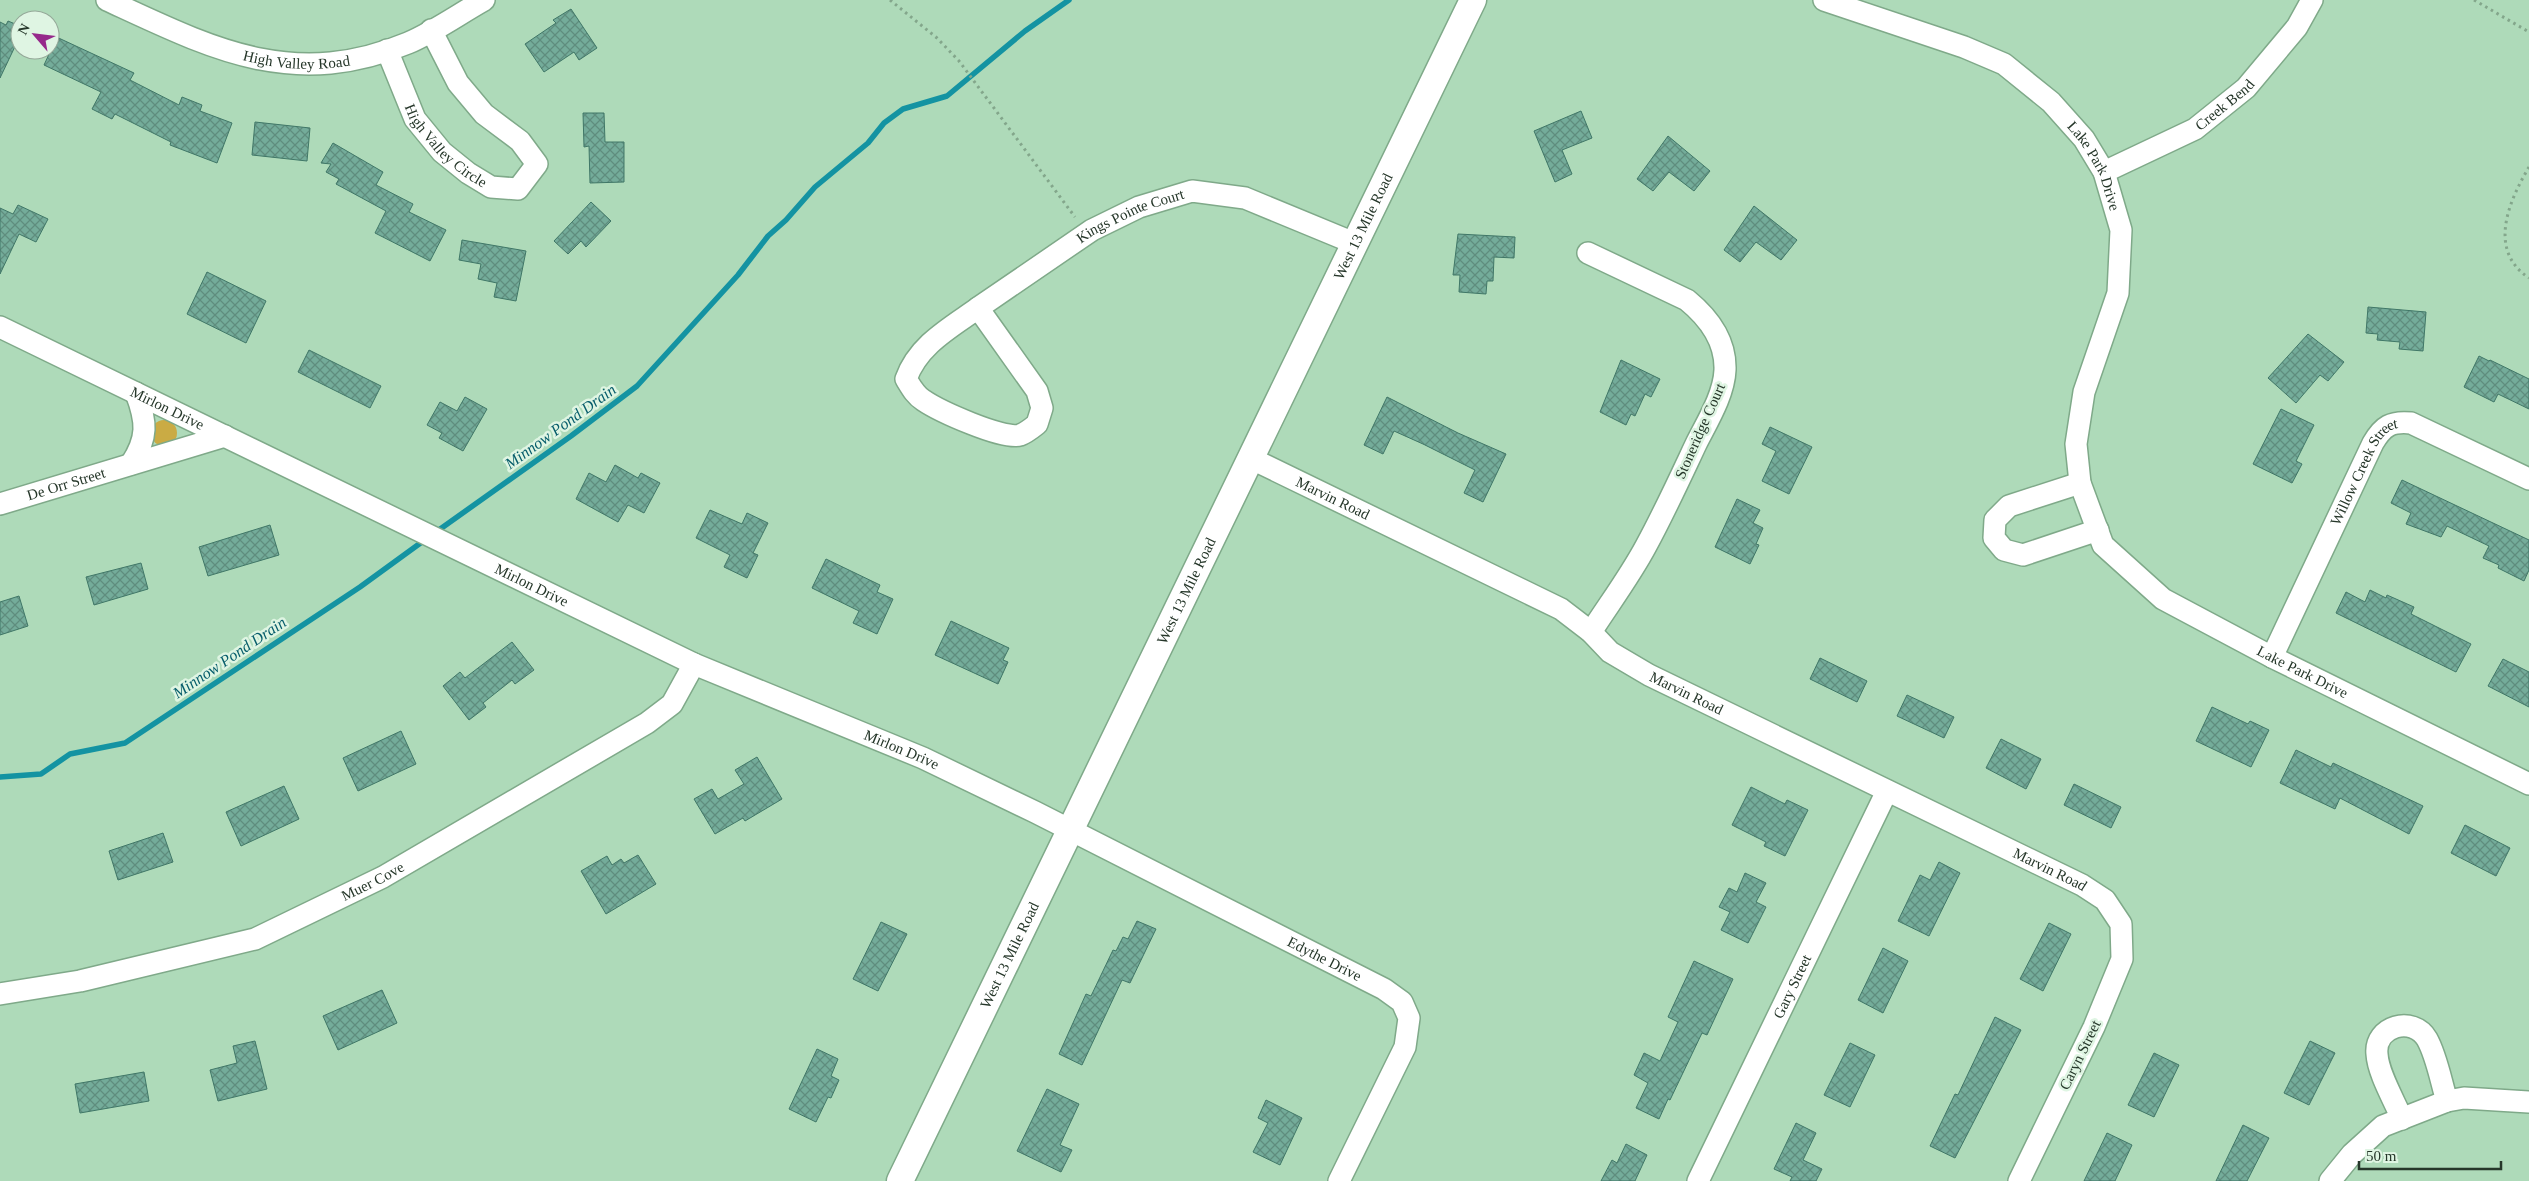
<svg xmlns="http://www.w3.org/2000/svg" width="2529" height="1181" font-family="'Times New Roman',serif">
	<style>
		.grass { fill: #caab44 }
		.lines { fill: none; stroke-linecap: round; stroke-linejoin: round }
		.stream { stroke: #1493a2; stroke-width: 5.5 }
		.building { fill: url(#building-cross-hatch); stroke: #407767 }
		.minor-casing { stroke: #7fa989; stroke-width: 24 }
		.tertiary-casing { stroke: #7fa989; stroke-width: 29 }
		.path { stroke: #83a68b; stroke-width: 3; stroke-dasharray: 2.5 4; stroke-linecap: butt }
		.minor { stroke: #fff; stroke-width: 21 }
		.tertiary { stroke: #fff; stroke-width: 26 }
		.labels { text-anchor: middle; stroke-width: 5; stroke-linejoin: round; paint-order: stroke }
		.street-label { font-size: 15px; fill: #26372a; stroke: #dff5e3 }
		.water-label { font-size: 16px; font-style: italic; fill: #075d6b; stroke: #dff5e3 }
	</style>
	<defs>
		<pattern id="building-cross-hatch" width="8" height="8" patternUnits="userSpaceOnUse" patternTransform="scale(1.25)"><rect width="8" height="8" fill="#74ac9a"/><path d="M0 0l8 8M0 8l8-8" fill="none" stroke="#5f8d7e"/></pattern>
	</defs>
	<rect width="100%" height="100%" fill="#aedab9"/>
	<circle class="grass" cx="164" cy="433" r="13"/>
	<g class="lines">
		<g class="stream">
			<path d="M436,532L571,436L637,386L738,275L768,236L786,220L815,187L868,143L884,123L903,109L947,96L1025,31L1069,0"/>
			<path d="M0,777L41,774L70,754L125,743L360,587L426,539"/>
		</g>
	</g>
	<g class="building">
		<path d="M571,9L597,48L579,60L574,52L544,72L525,44L556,23L553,20Z"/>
		<path d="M8,21L20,26V36L0,78V22L6,25Z"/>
		<path d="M50,34L134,73L130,80L179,105L182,97L202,105L200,111L232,123L217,163L170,145L171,142L115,114L112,119L92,109L101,92L44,65L50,52Z"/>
		<path d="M1581,111L1592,138L1562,150L1572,174L1555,182L1534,131Z"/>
		<path d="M583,113H604L605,142H624V182L590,183L589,146L584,147Z"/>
		<path d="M255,122L310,128L307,161L252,155Z"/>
		<path d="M1668,136L1710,171L1694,191L1669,172L1653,191L1637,179Z"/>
		<path d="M333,143L383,172L376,185L413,204L409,212L446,230L430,261L375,233L386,211L336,184L339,179L326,172L331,164L321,163Z"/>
		<path d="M591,202L611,221L586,247L581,241L568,254L554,241Z"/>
		<path d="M18,205L48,219L36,242L19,234L0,274V208L13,214Z"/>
		<path d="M1754,206L1797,240L1781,260L1756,242L1740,262L1724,250Z"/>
		<path d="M1458,234L1515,237L1514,258L1494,257L1493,281H1487L1486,294L1459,292L1460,275H1453Z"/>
		<path d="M462,240L526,251L516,301L494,297L497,283L478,279L481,264L459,260Z"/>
		<path d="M207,272L266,301L246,343L187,314Z"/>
		<path d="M2368,307L2426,312L2423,351L2399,349L2400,342L2377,340L2378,334L2366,333Z"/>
		<path d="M2308,334L2344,362L2328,381L2320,375L2296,403L2268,378Z"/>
		<path d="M309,350L381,386L370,408L298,372Z"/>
		<path d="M2479,356L2489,361L2490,360L2529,379V409L2498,394L2494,402L2464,387Z"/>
		<path d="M1621,360L1660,379L1651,397L1645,394L1635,416L1631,414L1626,425L1600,412Z"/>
		<path d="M465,397L487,409L463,451L439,438L442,433L427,425L440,402L457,411Z"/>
		<path d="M1387,397L1458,433L1506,454L1483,502L1464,493L1475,470L1423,444L1394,431L1383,454L1364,445Z"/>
		<path d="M2281,409L2314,425L2296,461L2302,464L2292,483L2253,464Z"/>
		<path d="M1770,427L1812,447L1789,494L1762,481L1776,451L1762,444Z"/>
		<path d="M615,465L638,478L641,473L660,483L644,513L628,505L618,522L576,499L589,473L606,482Z"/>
		<path d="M2402,480L2529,540V570L2524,581L2498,568L2499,565L2483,558L2489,546L2447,526L2441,537L2406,524L2411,513L2391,503Z"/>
		<path d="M1737,499L1760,510L1753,523L1763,528L1756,544L1759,545L1750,564L1715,547Z"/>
		<path d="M710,510L742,524L747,513L768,523L753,553L758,555L747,578L724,567L730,555L696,538Z"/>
		<path d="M270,525L279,555L208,576L199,547Z"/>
		<path d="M826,559L880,585L877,592L893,599L877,634L853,623L859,611L812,588Z"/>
		<path d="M141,563L148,589L94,605L86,577Z"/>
		<path d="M2370,590L2386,598L2387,595L2414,607L2411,614L2471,644L2456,672L2336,613L2346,592L2365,602Z"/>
		<path d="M19,596L28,626L0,635V602Z"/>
		<path d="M951,621L1009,648L1003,660L1008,662L998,684L935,655Z"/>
		<path d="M512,642L534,670L515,684L512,680L483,703L486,707L469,720L443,686L460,672L465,678Z"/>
		<path d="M1820,658L1867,681L1857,702L1810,679Z"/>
		<path d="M2503,659L2529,672V707L2488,686Z"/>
		<path d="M1907,695L1954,717L1944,738L1897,716Z"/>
		<path d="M2212,707L2248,724L2250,721L2269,730L2251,767L2196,741Z"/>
		<path d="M401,731L416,764L358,791L343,758Z"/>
		<path d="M2001,739L2041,759L2026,789L1986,768Z"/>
		<path d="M2296,750L2331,767L2333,763L2423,806L2409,834L2340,798L2335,809L2280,783Z"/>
		<path d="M757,757L782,799L745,821L743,818L715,834L694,799L712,789L718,799L744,784L735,770Z"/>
		<path d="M2074,784L2121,807L2111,828L2064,805Z"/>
		<path d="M284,786L299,819L241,846L226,812Z"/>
		<path d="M1751,787L1785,804L1787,800L1808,810L1785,856L1764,846L1766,842L1732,825Z"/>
		<path d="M2465,825L2510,848L2496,876L2451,853Z"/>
		<path d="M163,833L173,862L118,880L109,851Z"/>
		<path d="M638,855L656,884L606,914L581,871L607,856L612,865L621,859L624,863Z"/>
		<path d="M1939,862L1960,873L1929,936L1898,921L1920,875L1930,880Z"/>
		<path d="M1745,873L1766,883L1756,902L1766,907L1748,943L1721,930L1730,912L1719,907L1729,888L1737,892Z"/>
		<path d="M1137,921L1156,929L1130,983L1122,980L1082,1065L1059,1054L1086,994L1091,996L1113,950L1116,951L1123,937L1128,939Z"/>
		<path d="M881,922L907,934L878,991L853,979Z"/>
		<path d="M2049,923L2071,934L2043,991L2020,979Z"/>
		<path d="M1883,948L1908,961L1883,1013L1858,1000Z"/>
		<path d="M1694,961L1733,979L1707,1035L1702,1033L1670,1100L1668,1099L1659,1119L1636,1108L1648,1083L1634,1075L1644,1053L1660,1061L1678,1022L1668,1017Z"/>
		<path d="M382,990L397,1023L338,1050L323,1016Z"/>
		<path d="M1995,1017L2021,1030L1955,1158L1930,1146L1955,1094L1958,1095Z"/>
		<path d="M255,1041L267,1089L218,1101L210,1070L237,1063L233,1046Z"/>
		<path d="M2310,1041L2335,1053L2309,1105L2284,1093Z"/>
		<path d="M1850,1043L1875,1055L1850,1107L1824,1095Z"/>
		<path d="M817,1049L838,1059L831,1076L839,1080L831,1098L828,1097L816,1122L789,1109Z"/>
		<path d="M2154,1053L2179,1065L2154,1117L2128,1105Z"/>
		<path d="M144,1072L149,1101L80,1113L75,1084Z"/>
		<path d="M1047,1089L1079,1104L1060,1145L1072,1150L1061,1172L1017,1151Z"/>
		<path d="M1266,1100L1302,1118L1280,1165L1253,1152L1268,1123L1258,1118Z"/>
		<path d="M1796,1123L1816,1133L1803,1160L1822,1169L1816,1181H1790L1792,1177L1774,1169Z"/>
		<path d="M2243,1125L2269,1138L2247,1181H2216Z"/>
		<path d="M2107,1133L2132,1145L2115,1181H2084Z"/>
		<path d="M1626,1144L1647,1155L1635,1181H1601L1612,1160L1617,1163Z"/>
	</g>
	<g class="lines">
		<defs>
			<g id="minor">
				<path id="s1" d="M107,0C211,48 292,91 408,43C434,32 459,14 484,0"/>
				<path id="s2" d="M1824,0L1964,47L2004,64L2051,102L2084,139L2104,172L2121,230L2118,293L2084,392L2076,444L2080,483L2103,545L2163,599L2272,657L2529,784"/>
				<path id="s3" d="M387,50L415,119L442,152L468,173L491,187L518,189L537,164L520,141L484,114L458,83L431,30"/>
				<path id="s4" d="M2104,172L2195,129L2246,88L2297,27L2312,0"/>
				<path d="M1588,253L1687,300C1709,318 1726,341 1725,370C1724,395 1707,422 1696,444C1680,478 1664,513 1646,546C1630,576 1609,604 1591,632"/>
				<path id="s5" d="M978,308L1092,230L1139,207L1192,191L1245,198L1354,243"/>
				<path d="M978,308L1037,391L1042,408L1037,424C1032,428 1026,433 1020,435C1003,440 939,411 923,400C915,395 911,387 906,379C918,345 950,328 978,308Z"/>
				<path id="s6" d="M0,327L694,664L923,758L1035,812L1384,989L1402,1002L1409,1018L1405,1047L1339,1181"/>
				<path id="s7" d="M1250,458L1561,609L1591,632L1610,652L1649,675L2082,885L2105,900L2121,924L2122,959L2094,1027L2019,1181"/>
				<path d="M131,464C148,438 147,422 136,393"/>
				<path d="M2080,483L2009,506L1995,520L1994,538L2004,550L2023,555L2098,530"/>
				<path id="s8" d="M0,504L225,436"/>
				<path id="s9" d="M2272,657L2373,443C2383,426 2391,421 2411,423L2529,479"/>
				<path id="s10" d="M0,994L80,981L255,939L383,877L647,723L672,704L694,664"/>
				<path d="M2402,1119C2394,1100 2378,1073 2377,1054C2374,1026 2413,1015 2427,1039C2437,1057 2441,1082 2447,1101"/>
				<path id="s11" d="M1698,1181L1887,791"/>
				<path d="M2330,1181L2352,1154L2383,1126L2447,1101L2464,1098L2529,1102"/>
			</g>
			<g id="tertiary">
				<path id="s12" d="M900,1181L1473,0"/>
			</g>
		</defs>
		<use href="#minor" class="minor-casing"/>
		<use href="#tertiary" class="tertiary-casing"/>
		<g class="path">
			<path d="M890,0L937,38L959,61L1075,217"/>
			<path d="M2474,0L2529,32"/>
			<path d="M2529,167C2509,201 2487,250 2529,278"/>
		</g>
		<use href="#minor" class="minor"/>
		<use href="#tertiary" class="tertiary"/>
	</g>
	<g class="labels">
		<g class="street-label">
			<text dy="5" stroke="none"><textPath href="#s1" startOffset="201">High Valley Road</textPath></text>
			<text dy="5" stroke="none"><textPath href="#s4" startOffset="139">Creek Bend</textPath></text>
			<text dy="5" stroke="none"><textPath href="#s3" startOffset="115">High Valley Circle</textPath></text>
			<text dy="5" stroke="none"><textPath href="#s2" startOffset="330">Lake Park Drive</textPath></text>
			<text dy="5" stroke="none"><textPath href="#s5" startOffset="179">Kings Pointe Court</textPath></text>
			<text dy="5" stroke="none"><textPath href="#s12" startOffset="1061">West 13 Mile Road</textPath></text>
			<text dy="5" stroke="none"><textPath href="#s6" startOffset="186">Mirlon Drive</textPath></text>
			<text transform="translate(1700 431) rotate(-66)" y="5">Stoneridge Court</text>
			<text dy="5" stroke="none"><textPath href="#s9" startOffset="208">Willow Creek Street</textPath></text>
			<text dy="5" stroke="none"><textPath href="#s8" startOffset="69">De Orr Street</textPath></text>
			<text dy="5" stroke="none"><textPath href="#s7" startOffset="92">Marvin Road</textPath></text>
			<text dy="5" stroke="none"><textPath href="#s6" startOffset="591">Mirlon Drive</textPath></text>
			<text dy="5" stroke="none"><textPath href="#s12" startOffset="656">West 13 Mile Road</textPath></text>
			<text dy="5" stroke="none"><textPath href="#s2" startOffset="964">Lake Park Drive</textPath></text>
			<text dy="5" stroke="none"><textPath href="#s7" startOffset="498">Marvin Road</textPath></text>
			<text dy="5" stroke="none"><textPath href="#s6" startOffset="996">Mirlon Drive</textPath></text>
			<text dy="5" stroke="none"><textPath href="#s7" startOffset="902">Marvin Road</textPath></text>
			<text dy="5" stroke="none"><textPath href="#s10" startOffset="392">Muer Cove</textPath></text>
			<text dy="5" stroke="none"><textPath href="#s12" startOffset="251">West 13 Mile Road</textPath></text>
			<text dy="5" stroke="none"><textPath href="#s6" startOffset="1468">Edythe Drive</textPath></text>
			<text dy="5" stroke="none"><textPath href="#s11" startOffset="216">Gary Street</textPath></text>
			<text transform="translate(2080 1055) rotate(-64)" y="5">Caryn Street</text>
		</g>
		<g class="water-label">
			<text transform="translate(560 426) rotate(-36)" y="6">Minnow Pond Drain</text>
			<text transform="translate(229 657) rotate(-34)" y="6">Minnow Pond Drain</text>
		</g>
	</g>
	<g transform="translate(35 35) rotate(298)"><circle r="24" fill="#dff5e3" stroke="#95a999"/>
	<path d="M0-4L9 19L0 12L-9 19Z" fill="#96298b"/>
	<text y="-8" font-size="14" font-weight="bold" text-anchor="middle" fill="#26372a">N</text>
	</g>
	<path d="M2359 1161v8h142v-8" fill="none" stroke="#26372a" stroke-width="2.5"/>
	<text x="2366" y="1161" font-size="15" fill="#26372a" stroke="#dff5e3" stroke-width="4" paint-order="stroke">50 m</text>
</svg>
